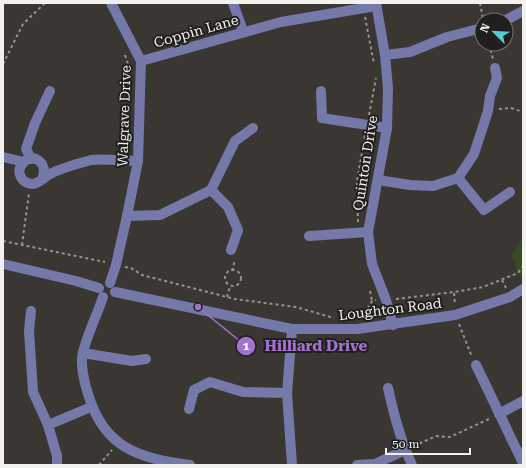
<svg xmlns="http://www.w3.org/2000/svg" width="526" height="468" font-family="'Roboto Serif',serif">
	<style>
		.green { fill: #364d21 }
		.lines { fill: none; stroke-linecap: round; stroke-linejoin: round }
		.path { stroke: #95938f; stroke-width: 2; stroke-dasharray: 3 3; stroke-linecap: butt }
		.minor { stroke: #7579a9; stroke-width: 10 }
		.labels { text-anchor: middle; stroke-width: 4; stroke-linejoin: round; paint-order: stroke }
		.street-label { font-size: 14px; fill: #f2f1ee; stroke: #201f1d }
		.leader { fill: none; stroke: #a571cf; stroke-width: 1.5 }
		.callout-dot { fill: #a571cf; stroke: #201f1d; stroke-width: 1.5 }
		.mark-label { font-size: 12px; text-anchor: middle; font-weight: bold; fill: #fff }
		.callout-label { font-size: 15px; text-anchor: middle; font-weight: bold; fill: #a571cf; stroke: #201f1d; stroke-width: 4; stroke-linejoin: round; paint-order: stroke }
	</style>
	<rect width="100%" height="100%" fill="#3a3733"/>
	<path class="green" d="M523,238V281L518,273L512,254Z"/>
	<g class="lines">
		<g class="path">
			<path d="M480,3L483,19"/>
			<path d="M365,17L374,64"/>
			<path d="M489,44L493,59"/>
			<path d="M125,55L129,67"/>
			<path d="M3,64L23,24L45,3"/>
			<path d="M499,109L511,108L523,112"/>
			<path d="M369,115L376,78"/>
			<path d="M358,222L357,181L365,135"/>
			<path d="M3,241L105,262"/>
			<path d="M22,245L29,193"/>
			<path d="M125,267L131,268L142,275L235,299L296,307L334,318"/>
			<circle cx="233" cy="278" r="8"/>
			<path d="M232,271L235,260"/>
			<path d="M502,280L506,288"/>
			<path d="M370,291L372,301"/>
			<path d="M454,293L455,304"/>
			<path d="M227,297L230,286"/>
			<path d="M396,299L454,292L483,287L518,273L523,266"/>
			<path d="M346,318C360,314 365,315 372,301L376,300"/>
			<path d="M459,324L472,357"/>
			<path d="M414,446L436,436L450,437L491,418"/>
			<path d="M99,465L112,450"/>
		</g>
		<g class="minor">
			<path d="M233,3L243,31"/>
			<path d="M376,3L385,55L388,88L387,128L368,232L372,264L386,300L393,325"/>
			<path d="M506,20L523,11"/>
			<path d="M385,55L410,52L447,37L482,28"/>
			<path d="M141,61L281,22L376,6"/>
			<path d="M321,91L322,118L387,128"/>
			<path d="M3,157L24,162"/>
			<path d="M31,159L26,149L35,123L50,91"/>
			<path d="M458,178L484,210L510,192"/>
			<path d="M42,179C50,164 32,150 22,164C16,172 21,183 32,184C39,184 44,177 50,174C61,168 80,163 91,160C103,158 125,161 138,161"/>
			<path d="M378,180L410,185L433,186L458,178L474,154L488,111L490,96L497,78L495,68"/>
			<path d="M211,190L228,207L238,230L231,250"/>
			<path d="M127,216L160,215L211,190L235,141L253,128"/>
			<path d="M309,236L368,232"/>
			<path d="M3,264L76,281L99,288"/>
			<path d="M110,283L116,265L127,216L138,161L141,61L111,3"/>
			<path d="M115,292L292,329H357L455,315L510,297L523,289"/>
			<path d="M103,297C97,315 88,333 83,352C80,363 84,382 88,394C104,448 138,458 190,465"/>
			<path d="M31,311L29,331L33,392L48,425L57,456V465"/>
			<path d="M83,353L132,361L146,359"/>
			<path d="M476,365L523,463"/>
			<path d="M388,388C394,416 400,439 412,465"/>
			<path d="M189,409L194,390L210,382L243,392L287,393"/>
			<path d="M499,414L523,401"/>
			<path d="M48,425L91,407"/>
			<path d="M292,465L287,393L292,329"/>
			<path d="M357,465L375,464L405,450"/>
		</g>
	</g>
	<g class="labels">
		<g class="street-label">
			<text transform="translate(196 31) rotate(-16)" y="5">Coppin Lane</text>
			<text transform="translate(124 116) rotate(-88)" y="5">Walgrave Drive</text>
			<text transform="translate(365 163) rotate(-81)" y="5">Quinton Drive</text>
			<text transform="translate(390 309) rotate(-7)" y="5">Loughton Road</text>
		</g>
	</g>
	<path class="leader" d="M198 307L246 346"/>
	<g class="callout-dot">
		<circle cx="198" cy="307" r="4"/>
		<circle cx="246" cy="346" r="10"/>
	</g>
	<g class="mark-label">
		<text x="246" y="350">1</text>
	</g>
	<g class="callout-label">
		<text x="316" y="351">Hilliard Drive</text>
	</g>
	<rect width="526" height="468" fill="none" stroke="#f2f1ee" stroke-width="8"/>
	<g transform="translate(494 32) rotate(294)"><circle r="19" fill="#201f1d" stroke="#747371"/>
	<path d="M0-3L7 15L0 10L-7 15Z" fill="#52ccd5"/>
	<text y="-6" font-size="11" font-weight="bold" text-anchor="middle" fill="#f2f1ee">N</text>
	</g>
	<path d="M386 448v6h84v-6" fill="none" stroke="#f2f1ee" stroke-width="2"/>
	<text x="392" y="448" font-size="12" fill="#f2f1ee" stroke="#201f1d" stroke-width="3" paint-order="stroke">50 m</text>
</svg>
